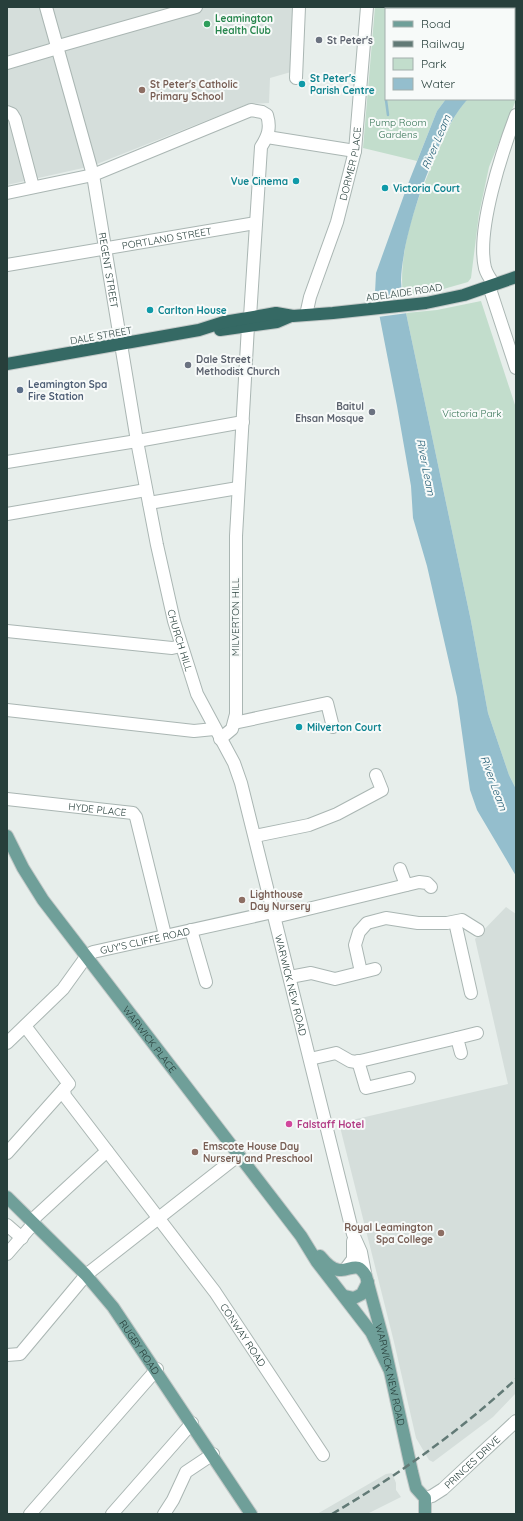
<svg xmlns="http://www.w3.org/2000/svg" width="523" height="1521" font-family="Quicksand,sans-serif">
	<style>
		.built { fill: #d5dedb }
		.green { fill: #c2ddcc }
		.water { fill: #94becd }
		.pier { fill: #e7eeeb }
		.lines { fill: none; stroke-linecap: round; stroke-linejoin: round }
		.stream { stroke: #94becd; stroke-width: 2.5 }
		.minor-casing { stroke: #aab6b3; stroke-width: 14 }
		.major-casing { stroke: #c3c9c8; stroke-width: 14 }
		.highway-casing { stroke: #c3c9c8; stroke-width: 14 }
		.minor { stroke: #fff; stroke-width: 12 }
		.major { stroke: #6f9f99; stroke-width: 12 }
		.highway { stroke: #356964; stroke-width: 12 }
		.rail { stroke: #627a76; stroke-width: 2.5; stroke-dasharray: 8 4; stroke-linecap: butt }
		.leisure-dot { fill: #2e9e5b; stroke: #f7faf9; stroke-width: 1.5 }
		.worship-dot { fill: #6b7280; stroke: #f7faf9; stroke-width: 1.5 }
		.culture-dot { fill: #0f9aa8; stroke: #f7faf9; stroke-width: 1.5 }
		.education-dot { fill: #8d6e63; stroke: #f7faf9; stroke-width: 1.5 }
		.service-dot { fill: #5c6f8a; stroke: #f7faf9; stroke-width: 1.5 }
		.hotel-dot { fill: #d1479c; stroke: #f7faf9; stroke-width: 1.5 }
		.labels { text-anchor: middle; stroke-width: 4; stroke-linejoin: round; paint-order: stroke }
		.leisure-label { font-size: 10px; font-weight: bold; fill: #27864d; stroke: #f7faf9; text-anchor: start }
		.worship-label { font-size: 10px; font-weight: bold; fill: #5b616d; stroke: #f7faf9; text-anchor: start }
		.culture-label { font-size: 10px; font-weight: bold; fill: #0d838f; stroke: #f7faf9; text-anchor: start }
		.education-label { font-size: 10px; font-weight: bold; fill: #785e54; stroke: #f7faf9; text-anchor: start }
		.park-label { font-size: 10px; fill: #347254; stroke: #f7faf9 }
		.street-label { font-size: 10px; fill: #273f3b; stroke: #f7faf9 }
		.service-label { font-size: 10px; font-weight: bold; fill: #4e5e75; stroke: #f7faf9; text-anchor: start }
		.hotel-label { font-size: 10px; font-weight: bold; fill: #b23c85; stroke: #f7faf9; text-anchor: start }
		.water-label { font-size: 11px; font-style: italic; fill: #255f76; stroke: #f7faf9 }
	</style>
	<rect width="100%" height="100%" fill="#e7eeeb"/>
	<g class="built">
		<path d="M7,7H295L291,72L270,78L269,103L248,104L92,166L7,185Z"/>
		<path d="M506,907L516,914V1393L493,1417L433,1462L429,1460L416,1438L394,1342L339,1123L508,1084L475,939Z"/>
		<path d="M392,1473L396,1483V1490L401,1497L367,1514H317L386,1474Z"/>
	</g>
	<g class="green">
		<path d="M375,7H509L508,9H386V99H446L437,111L417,161L363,148Z"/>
		<path d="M516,34V100L489,167L479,214L471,278L468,282L433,292L403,297C397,244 421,188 443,141C450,125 456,111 468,99H514V37Z"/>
		<path d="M481,301L516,408V789L509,775L488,713L471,621L406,313L437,310Z"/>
	</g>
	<path class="water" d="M446,99H468C437,131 402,235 401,280C401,291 404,302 406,313L471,621L488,713L509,775L516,789V876L477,810L470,790L457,697L427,566L413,518L411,486L397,406L375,293L376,273L408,184L437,111Z"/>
	<path class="pier" d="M405,296L408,313L378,317L375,300Z"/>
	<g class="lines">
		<path class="stream" d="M386,100L388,115"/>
		<defs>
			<g id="minor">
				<path id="s1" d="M46,7L93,175L137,441L157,545L174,621L197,694L234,763L241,783L353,1234L361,1252L365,1273"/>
				<path d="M7,63L51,50L62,45L196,7"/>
				<path d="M296,78L299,7"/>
				<path d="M7,112L12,114L15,119L33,187"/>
				<path d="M267,137L355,151"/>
				<path d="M7,193L93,175L251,110L262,112L267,115C271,128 268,136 261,147L250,317"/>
				<path id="s2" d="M7,265L256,223"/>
				<path d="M494,284C491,280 487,275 485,268C476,230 502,152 516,115"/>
				<path d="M489,286L516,368"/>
				<path id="s3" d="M306,315L310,297L337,222L355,151L367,7"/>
				<path d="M7,462L143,440L243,422"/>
				<path d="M149,503L238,488"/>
				<path d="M7,514L146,490"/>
				<path d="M7,631L172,648L181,646"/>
				<path d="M7,710L194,731L214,729"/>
				<path d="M234,723L327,703L333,727"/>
				<path d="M220,739L232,729L236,714V536L248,326"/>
				<path id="s4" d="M7,799L133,813L136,817L165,935"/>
				<path d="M255,836L309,825L337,814L382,790L376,775"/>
				<path d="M400,869L406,885"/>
				<path d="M275,917L419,882L427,883L431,887"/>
				<path d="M455,922L471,993"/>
				<path d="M191,930L206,982"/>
				<path d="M361,972L355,945L359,932L367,923L386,918L418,923H447L462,920L478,930"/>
				<path d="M290,977L311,973L335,979L375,969"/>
				<path id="s5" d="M25,1026L69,1084L64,1089L65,1096L215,1292L323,1455"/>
				<path id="s6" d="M7,1043L63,989L86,957L93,952L273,912"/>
				<path d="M461,1053L457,1038L477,1033"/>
				<path d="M310,1059L336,1053L350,1061L356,1062L457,1038"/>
				<path d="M358,1061L366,1088L409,1078"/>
				<path d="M7,1153L64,1089"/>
				<path d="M31,1221L107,1151"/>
				<path d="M7,1225L22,1238"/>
				<path d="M7,1254L34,1223"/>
				<path d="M347,1267L353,1259V1241"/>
				<path d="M7,1355L20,1354L86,1275L239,1155"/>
				<path id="s7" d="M425,1498L432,1496L443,1489L516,1421"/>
				<path d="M30,1514L157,1369"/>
				<path d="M112,1514L192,1423"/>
				<path d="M164,1514L173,1500L186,1472L213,1454"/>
			</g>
			<g id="major">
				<path id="s8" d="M7,836L23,868L43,900L301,1236L317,1262L371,1332L389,1369"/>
				<path id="s9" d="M7,1197L86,1275L113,1307L251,1514"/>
				<path id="s10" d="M320,1256C325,1262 332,1271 341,1270C353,1269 358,1262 366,1276L383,1339L412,1472L416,1488L425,1498V1514"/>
				<path d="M345,1296L354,1298L362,1294L368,1282"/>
			</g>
			<g id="highway">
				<path d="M220,330L277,322L291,316"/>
				<path d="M7,364L199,330L224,322L265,315L276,313L293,316L333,313L426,303L464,295L516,277"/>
			</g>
		</defs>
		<use href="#minor" class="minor-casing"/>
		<use href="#major" class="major-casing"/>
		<use href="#highway" class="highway-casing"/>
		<use href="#minor" class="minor"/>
		<use href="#major" class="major"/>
		<use href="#highway" class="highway"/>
		<path class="rail" d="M332,1514C398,1475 460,1431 516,1379"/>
	</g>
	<circle class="leisure-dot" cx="207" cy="24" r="4"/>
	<g class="worship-dot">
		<circle cx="319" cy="40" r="4"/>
		<circle cx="188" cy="365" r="4"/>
		<circle cx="372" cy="412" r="4"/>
	</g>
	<g class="culture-dot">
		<circle cx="302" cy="84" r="4"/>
		<circle cx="296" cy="181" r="4"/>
		<circle cx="385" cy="188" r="4"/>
		<circle cx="150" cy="310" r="4"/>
		<circle cx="299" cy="727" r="4"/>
	</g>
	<g class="education-dot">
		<circle cx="142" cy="90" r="4"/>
		<circle cx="242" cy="900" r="4"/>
		<circle cx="195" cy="1152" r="4"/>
		<circle cx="441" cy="1233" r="4"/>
	</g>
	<circle class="service-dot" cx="20" cy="390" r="4"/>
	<circle class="hotel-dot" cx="289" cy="1124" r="4"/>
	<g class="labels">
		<g class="leisure-label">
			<text x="215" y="22">Leamington<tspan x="215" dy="12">Health Club</tspan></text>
		</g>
		<g class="worship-label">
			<text x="327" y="44">St Peter's</text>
			<text x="196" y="363">Dale Street<tspan x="196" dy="12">Methodist Church</tspan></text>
			<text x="364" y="410" text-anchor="end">Baitul<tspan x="364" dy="12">Ehsan Mosque</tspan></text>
		</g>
		<g class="culture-label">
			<text x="310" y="82">St Peter's<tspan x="310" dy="12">Parish Centre</tspan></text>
			<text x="288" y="185" text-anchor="end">Vue Cinema</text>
			<text x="393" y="192">Victoria Court</text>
			<text x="158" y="314">Carlton House</text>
			<text x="307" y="731">Milverton Court</text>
		</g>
		<g class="education-label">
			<text x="150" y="88">St Peter's Catholic<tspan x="150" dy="12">Primary School</tspan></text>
			<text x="250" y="898">Lighthouse<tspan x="250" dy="12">Day Nursery</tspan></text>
			<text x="203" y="1150">Emscote House Day<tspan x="203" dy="12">Nursery and Preschool</tspan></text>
			<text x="433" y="1231" text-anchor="end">Royal Leamington<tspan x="433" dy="12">Spa College</tspan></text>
		</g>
		<g class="park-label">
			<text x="398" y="126">Pump Room<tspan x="398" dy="12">Gardens</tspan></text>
			<text x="472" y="417">Victoria Park</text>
		</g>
		<g class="street-label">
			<text dy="4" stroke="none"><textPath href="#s3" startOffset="158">DORMER PLACE</textPath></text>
			<text dy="4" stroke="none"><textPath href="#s2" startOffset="162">PORTLAND STREET</textPath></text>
			<text dy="4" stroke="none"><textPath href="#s1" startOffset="271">REGENT STREET</textPath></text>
			<text transform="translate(404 292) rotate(-8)" y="4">ADELAIDE ROAD</text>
			<text transform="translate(101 335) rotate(-10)" y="4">DALE STREET</text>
			<text transform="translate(235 617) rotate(-90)" y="4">MILVERTON HILL</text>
			<text dy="4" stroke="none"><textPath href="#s1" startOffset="648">CHURCH HILL</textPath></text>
			<text dy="4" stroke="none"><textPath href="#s4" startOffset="91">HYDE PLACE</textPath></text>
			<text dy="4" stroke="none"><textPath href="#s6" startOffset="179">GUY'S CLIFFE ROAD</textPath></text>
			<text dy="4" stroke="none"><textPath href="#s1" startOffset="1012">WARWICK NEW ROAD</textPath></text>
			<text dy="4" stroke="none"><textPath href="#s8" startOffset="249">WARWICK PLACE</textPath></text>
			<text dy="4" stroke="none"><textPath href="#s5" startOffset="385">CONWAY ROAD</textPath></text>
			<text dy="4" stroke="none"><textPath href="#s9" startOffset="201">RUGBY ROAD</textPath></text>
			<text dy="4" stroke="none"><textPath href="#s10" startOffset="157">WARWICK NEW ROAD</textPath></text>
			<text dy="4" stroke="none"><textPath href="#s7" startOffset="60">PRINCES DRIVE</textPath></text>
		</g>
		<g class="service-label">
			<text x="28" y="388">Leamington Spa<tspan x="28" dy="12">Fire Station</tspan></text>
		</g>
		<g class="hotel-label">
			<text x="297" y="1128">Falstaff Hotel</text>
		</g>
		<g class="water-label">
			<text transform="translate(436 142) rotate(-67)" y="4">River Leam</text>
			<text transform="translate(426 467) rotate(79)" y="4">River Leam</text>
			<text transform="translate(494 783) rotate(70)" y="4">River Leam</text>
		</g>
	</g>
	<rect width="523" height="1521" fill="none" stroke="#273f3b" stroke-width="16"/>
	<rect x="385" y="8" width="130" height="92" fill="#f7faf9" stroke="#a4afad"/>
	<rect x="393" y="21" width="20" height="6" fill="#6f9f99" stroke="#a4afad"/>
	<text x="421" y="28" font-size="12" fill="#273f3b">Road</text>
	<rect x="393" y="41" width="20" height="6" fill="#627a76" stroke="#a4afad"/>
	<text x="421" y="48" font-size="12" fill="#273f3b">Railway</text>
	<rect x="393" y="58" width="20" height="12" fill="#c2ddcc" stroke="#a4afad"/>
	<text x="421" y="68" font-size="12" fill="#273f3b">Park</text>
	<rect x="393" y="78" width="20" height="12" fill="#94becd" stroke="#a4afad"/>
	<text x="421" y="88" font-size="12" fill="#273f3b">Water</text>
</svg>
